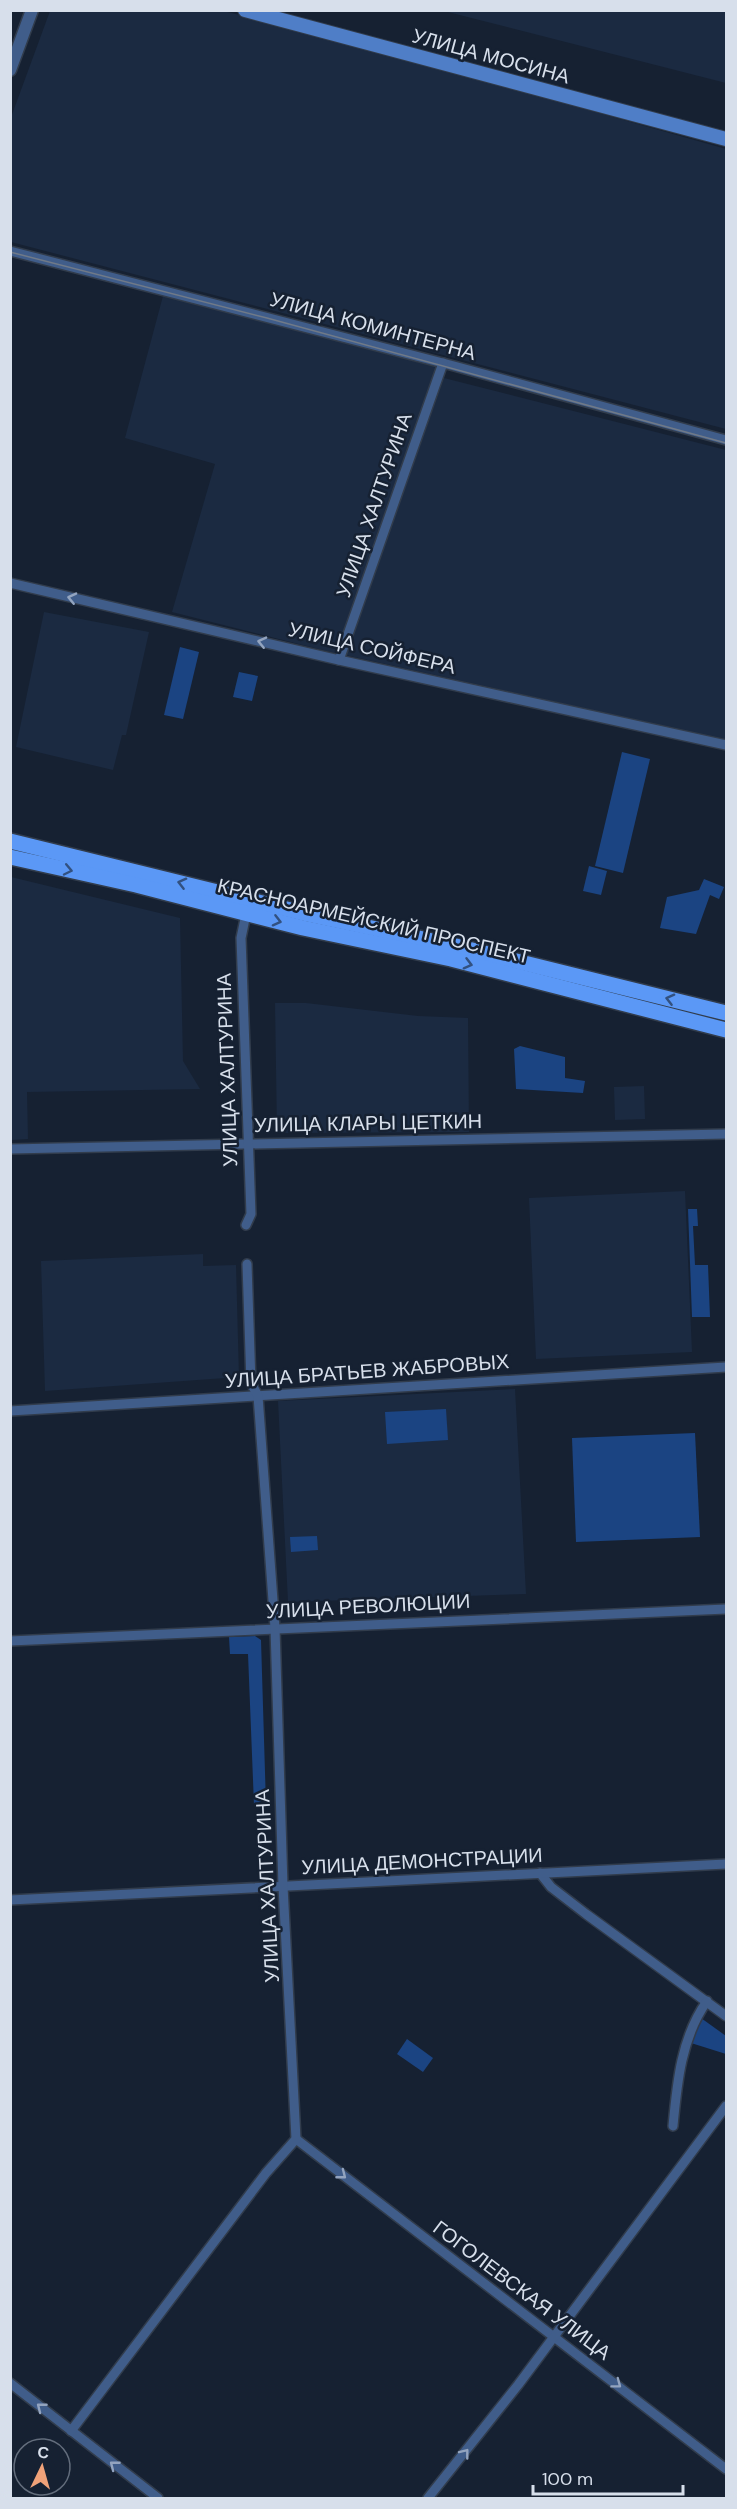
<svg xmlns="http://www.w3.org/2000/svg" width="737" height="2509" font-family="'DM Sans',sans-serif">
	<style>
		.built { fill: #1b2a41 }
		.green { fill: #1b4482 }
		.lines { fill: none; stroke-linecap: round; stroke-linejoin: round }
		.minor-casing { stroke: #313c4c; stroke-width: 12 }
		.tertiary-casing { stroke: #313c4c; stroke-width: 15 }
		.secondary-casing { stroke: #313c4c; stroke-width: 16 }
		.primary-casing { stroke: #313c4c; stroke-width: 18 }
		.minor { stroke: #405d8a; stroke-width: 9 }
		.tertiary { stroke: #405d8a; stroke-width: 12 }
		.secondary { stroke: #4f7ec7; stroke-width: 14 }
		.primary { stroke: #5b98f6; stroke-width: 15 }
		.tram { stroke: #707a88; stroke-width: 1.5 }
		.oneway { stroke: #93a4bf }
		.oneway2 { stroke: #325180 }
		.labels { text-anchor: middle; stroke-width: 5; stroke-linejoin: round; paint-order: stroke }
		.street-label { font-size: 20px; fill: #d7dfeb; stroke: #162132 }
	</style>
	<rect width="100%" height="100%" fill="#162132"/>
	<g class="built">
		<path d="M220,10L401,57L726,149V429L11,242L10,120L50,11Z"/>
		<path d="M444,11H726V83Z"/>
		<path d="M163,296L437,367L338,654L172,612L215,464L125,438Z"/>
		<path d="M444,378L726,450V740L345,655Z"/>
		<path d="M44,612L149,632L126,735H122L113,770L16,747Z"/>
		<path d="M11,877L180,918L183,1061L200,1089L27,1092L28,1139L11,1140Z"/>
		<path d="M275,1003H306L418,1016L468,1018L469,1132L277,1133Z"/>
		<path d="M644,1086L645,1119L615,1120L614,1087Z"/>
		<path d="M685,1191L692,1352L536,1359L529,1198Z"/>
		<path d="M203,1254V1266L236,1265L239,1377L45,1391L41,1261Z"/>
		<path d="M515,1389L526,1594L288,1602L278,1401Z"/>
	</g>
	<g class="green">
		<path d="M180,647L199,652L183,719L164,715Z"/>
		<path d="M239,672L258,676L252,701L233,697Z"/>
		<path d="M622,752L650,759L623,873L595,866Z"/>
		<path d="M589,866L607,871L601,895L583,891Z"/>
		<path d="M704,879L724,887L719,899L710,895L696,934L660,928L667,897L699,890Z"/>
		<path d="M520,1046L565,1057V1078L585,1081L583,1093L516,1089L514,1049Z"/>
		<path d="M688,1209H697L698,1226H693L695,1265H708L710,1317H692Z"/>
		<path d="M446,1409L448,1440L387,1444L385,1412Z"/>
		<path d="M695,1433L700,1537L576,1542L572,1438Z"/>
		<path d="M317,1536L318,1550L291,1552L290,1537Z"/>
		<path d="M255,1636L261,1640L266,1805H254L248,1654H230L229,1637Z"/>
		<path d="M701,2018L726,2036V2054L691,2043Z"/>
		<path d="M407,2039L433,2058L423,2072L397,2054Z"/>
	</g>
	<g class="lines">
		<defs>
			<g id="minor">
				<path d="M10,251L443,363L726,440"/>
				<path d="M10,583L339,660L726,745"/>
				<path d="M339,660L443,363"/>
				<path d="M10,1149L726,1134"/>
				<path d="M246,1225L251,1214L241,938L246,914"/>
				<path d="M10,1411L726,1367"/>
				<path d="M10,1641L726,1609"/>
				<path d="M540,1873L551,1887L586,1914L726,2016"/>
				<path d="M10,1900L726,1864"/>
				<path d="M673,2126C677,2083 681,2038 707,2001"/>
				<path d="M296,2139L726,2469"/>
				<path d="M10,2383L158,2498"/>
				<path d="M71,2431L266,2173L296,2139L283,1886L275,1628L258,1396L251,1383L247,1264"/>
				<path d="M428,2498L518,2385L726,2106"/>
			</g>
			<path id="tertiary" d="M10,70L32,10"/>
			<path id="secondary" d="M245,10L726,139"/>
			<g id="primary">
				<path d="M10,841L307,914L456,946L726,1013"/>
				<path d="M10,857L136,885L303,928L451,959L726,1030"/>
			</g>
		</defs>
		<use href="#minor" class="minor-casing"/>
		<use href="#tertiary" class="tertiary-casing"/>
		<use href="#secondary" class="secondary-casing"/>
		<use href="#primary" class="primary-casing"/>
		<use href="#minor" class="minor"/>
		<use href="#tertiary" class="tertiary"/>
		<use href="#secondary" class="secondary"/>
		<use href="#primary" class="primary"/>
		<path class="tram" d="M10,252L267,318L726,443"/>
	</g>
	<defs><path id="oneway-chevron" d="M-2-3.5L2.5 0L-2 3.5" fill="none" stroke-width="1.6" stroke-linecap="round" stroke-linejoin="round" transform="scale(1.5)"/></defs>
	<g class="oneway">
		<use href="#oneway-chevron" transform="translate(72 598) rotate(-167)"/>
		<use href="#oneway-chevron" transform="translate(262 642) rotate(-167)"/>
		<use href="#oneway-chevron" transform="translate(342 2175) rotate(38)"/>
		<use href="#oneway-chevron" transform="translate(617 2384) rotate(37)"/>
		<use href="#oneway-chevron" transform="translate(41 2407) rotate(-142)"/>
		<use href="#oneway-chevron" transform="translate(465 2453) rotate(-52)"/>
		<use href="#oneway-chevron" transform="translate(114 2465) rotate(-142)"/>
	</g>
	<g class="oneway2">
		<use href="#oneway-chevron" transform="translate(68 870) rotate(12)"/>
		<use href="#oneway-chevron" transform="translate(182 883) rotate(-166)"/>
		<use href="#oneway-chevron" transform="translate(277 921) rotate(14)"/>
		<use href="#oneway-chevron" transform="translate(468 964) rotate(15)"/>
		<use href="#oneway-chevron" transform="translate(670 999) rotate(-166)"/>
	</g>
	<g class="labels">
		<g class="street-label">
			<text transform="translate(491 56) rotate(15)" y="7">УЛИЦА МОСИНА</text>
			<text transform="translate(373 326) rotate(15)" y="7">УЛИЦА КОМИНТЕРНА</text>
			<text transform="translate(374 505) rotate(-71)" y="7">УЛИЦА ХАЛТУРИНА</text>
			<text transform="translate(372 648) rotate(13)" y="7">УЛИЦА СОЙФЕРА</text>
			<text transform="translate(374 921) rotate(13)" y="7">КРАСНОАРМЕЙСКИЙ ПРОСПЕКТ</text>
			<text transform="translate(227 1070) rotate(-92)" y="7">УЛИЦА ХАЛТУРИНА</text>
			<text transform="translate(368 1123) rotate(-1)" y="7">УЛИЦА КЛАРЫ ЦЕТКИН</text>
			<text transform="translate(367 1371) rotate(-4)" y="7">УЛИЦА БРАТЬЕВ ЖАБРОВЫХ</text>
			<text transform="translate(368 1606) rotate(-3)" y="7">УЛИЦА РЕВОЛЮЦИИ</text>
			<text transform="translate(422 1861) rotate(-3)" y="7">УЛИЦА ДЕМОНСТРАЦИИ</text>
			<text transform="translate(267 1886) rotate(-93)" y="7">УЛИЦА ХАЛТУРИНА</text>
			<text transform="translate(522 2290) rotate(37)" y="7">ГОГОЛЕВСКАЯ УЛИЦА</text>
		</g>
	</g>
	<rect width="737" height="2509" fill="none" stroke="#d7dfeb" stroke-width="24"/>
	<g transform="translate(42 2467) rotate(5)"><circle r="28" fill="#162132" stroke="#636d7c" stroke-width="1.5"/>
	<path d="M0-4.5L10 22L0 15L-10 22Z" fill="#f0a279"/>
	<text y="-9" font-size="16" font-weight="bold" text-anchor="middle" fill="#d7dfeb">С</text>
	</g>
	<path d="M533 2485v9h150v-9" fill="none" stroke="#d7dfeb" stroke-width="3"/>
	<text x="542" y="2485" font-size="18" fill="#d7dfeb" stroke="#162132" stroke-width="4.5" paint-order="stroke">100 m</text>
</svg>
